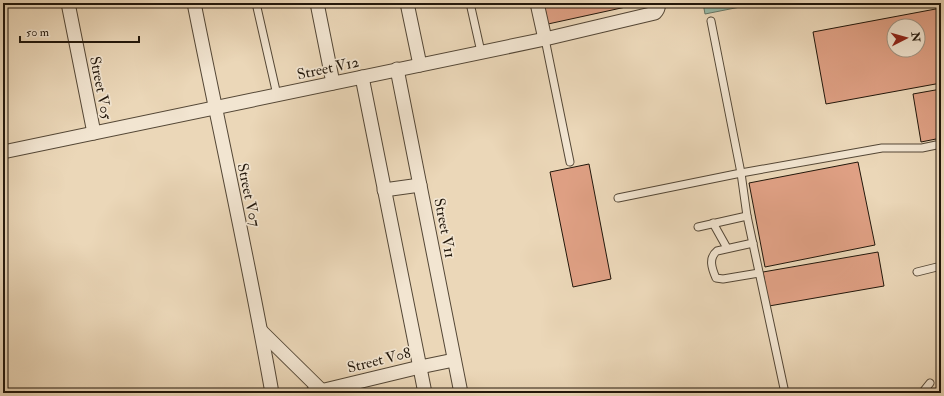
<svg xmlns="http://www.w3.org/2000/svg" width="944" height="396" font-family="'IM FELL Double Pica',serif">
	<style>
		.water { fill: #99baa8; stroke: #697969 }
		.building { fill: #dfa084; stroke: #22170b; fill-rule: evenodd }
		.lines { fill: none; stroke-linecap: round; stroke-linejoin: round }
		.service-casing { stroke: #544736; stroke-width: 9 }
		.minor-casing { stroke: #544736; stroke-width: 15 }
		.service { stroke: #f2e5d1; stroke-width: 7 }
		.minor { stroke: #f2e5d1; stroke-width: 13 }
		.labels { text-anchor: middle; stroke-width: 3.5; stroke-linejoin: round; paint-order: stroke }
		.street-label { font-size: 15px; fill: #22170b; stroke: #f2e5d1 }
	</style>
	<rect width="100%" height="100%" fill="#ebd7b8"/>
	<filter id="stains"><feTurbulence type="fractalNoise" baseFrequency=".005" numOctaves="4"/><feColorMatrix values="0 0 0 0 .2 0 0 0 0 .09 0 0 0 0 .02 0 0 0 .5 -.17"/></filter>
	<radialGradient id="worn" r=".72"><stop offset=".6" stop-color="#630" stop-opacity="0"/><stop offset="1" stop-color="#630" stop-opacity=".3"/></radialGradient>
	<path class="water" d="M703,3H760L705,14Z"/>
	<g class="building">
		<path d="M544,3H635V5L548,24Z"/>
		<path d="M941,8V83L826,104L813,32ZM894,26H918V50H894Z"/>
		<path d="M941,89V138L921,142L913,94Z"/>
		<path d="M858,162L875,245L765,267L749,183Z"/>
		<path d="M589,164L611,279L573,287L550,172Z"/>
		<path d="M878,252L884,286L769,306L763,272Z"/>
	</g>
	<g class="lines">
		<defs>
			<g id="service">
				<path d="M256,3L277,95"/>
				<path d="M470,3L481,52"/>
				<path d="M711,21L741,173L747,216L785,393"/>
				<path d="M545,39L570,162"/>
				<path d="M618,198L741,173L882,148H922L941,144"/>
				<path d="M713,223L727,248"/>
				<path d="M698,227L747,216"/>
				<path d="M753,243L717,251C708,258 712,269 716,278L723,279L759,273"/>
				<path d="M917,272L941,266"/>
				<path d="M922,393L930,383"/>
			</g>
			<g id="minor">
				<path d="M68,3L94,133"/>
				<path d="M194,3C220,133 249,262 272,393"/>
				<path d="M317,3L333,83"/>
				<path d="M407,3L420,65"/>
				<path d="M537,3L545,39"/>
				<path d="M397,69L461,393"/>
				<path d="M362,77L425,393"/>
				<path d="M3,152L545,39L655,13C658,10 659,7 658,3"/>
				<path d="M384,190L420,185"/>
				<path d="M261,331L322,391"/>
				<path d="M312,393L420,367L454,360"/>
			</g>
		</defs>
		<use href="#service" class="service-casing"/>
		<use href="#minor" class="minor-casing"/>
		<use href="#service" class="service"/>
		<use href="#minor" class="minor"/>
	</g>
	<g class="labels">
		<g class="street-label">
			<text transform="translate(328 68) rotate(-12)" y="5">Street V12</text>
			<text transform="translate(101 88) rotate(79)" y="5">Street V05</text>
			<text transform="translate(249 195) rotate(78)" y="5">Street V07</text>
			<text transform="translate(445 228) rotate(79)" y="5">Street V11</text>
			<text transform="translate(379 360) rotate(-14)" y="5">Street V08</text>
		</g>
	</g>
	<rect width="944" height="396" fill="none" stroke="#ebd7b8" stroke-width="16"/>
	<rect x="4" y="4" width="936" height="388" fill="none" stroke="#22170b" stroke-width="2"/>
	<rect x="8" y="8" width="928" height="380" fill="none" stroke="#22170b"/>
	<g transform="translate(906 38) rotate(84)"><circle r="19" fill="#f2e5d1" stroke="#9f9382"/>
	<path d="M0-3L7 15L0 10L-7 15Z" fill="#8f2418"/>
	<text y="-6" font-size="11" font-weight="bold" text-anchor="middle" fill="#22170b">N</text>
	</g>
	<path d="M20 36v6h119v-6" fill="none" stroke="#22170b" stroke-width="2"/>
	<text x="26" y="36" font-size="12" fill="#22170b" stroke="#f2e5d1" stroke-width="3" paint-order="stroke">50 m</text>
	<rect width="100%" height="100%" filter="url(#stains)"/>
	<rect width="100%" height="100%" fill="url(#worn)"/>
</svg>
